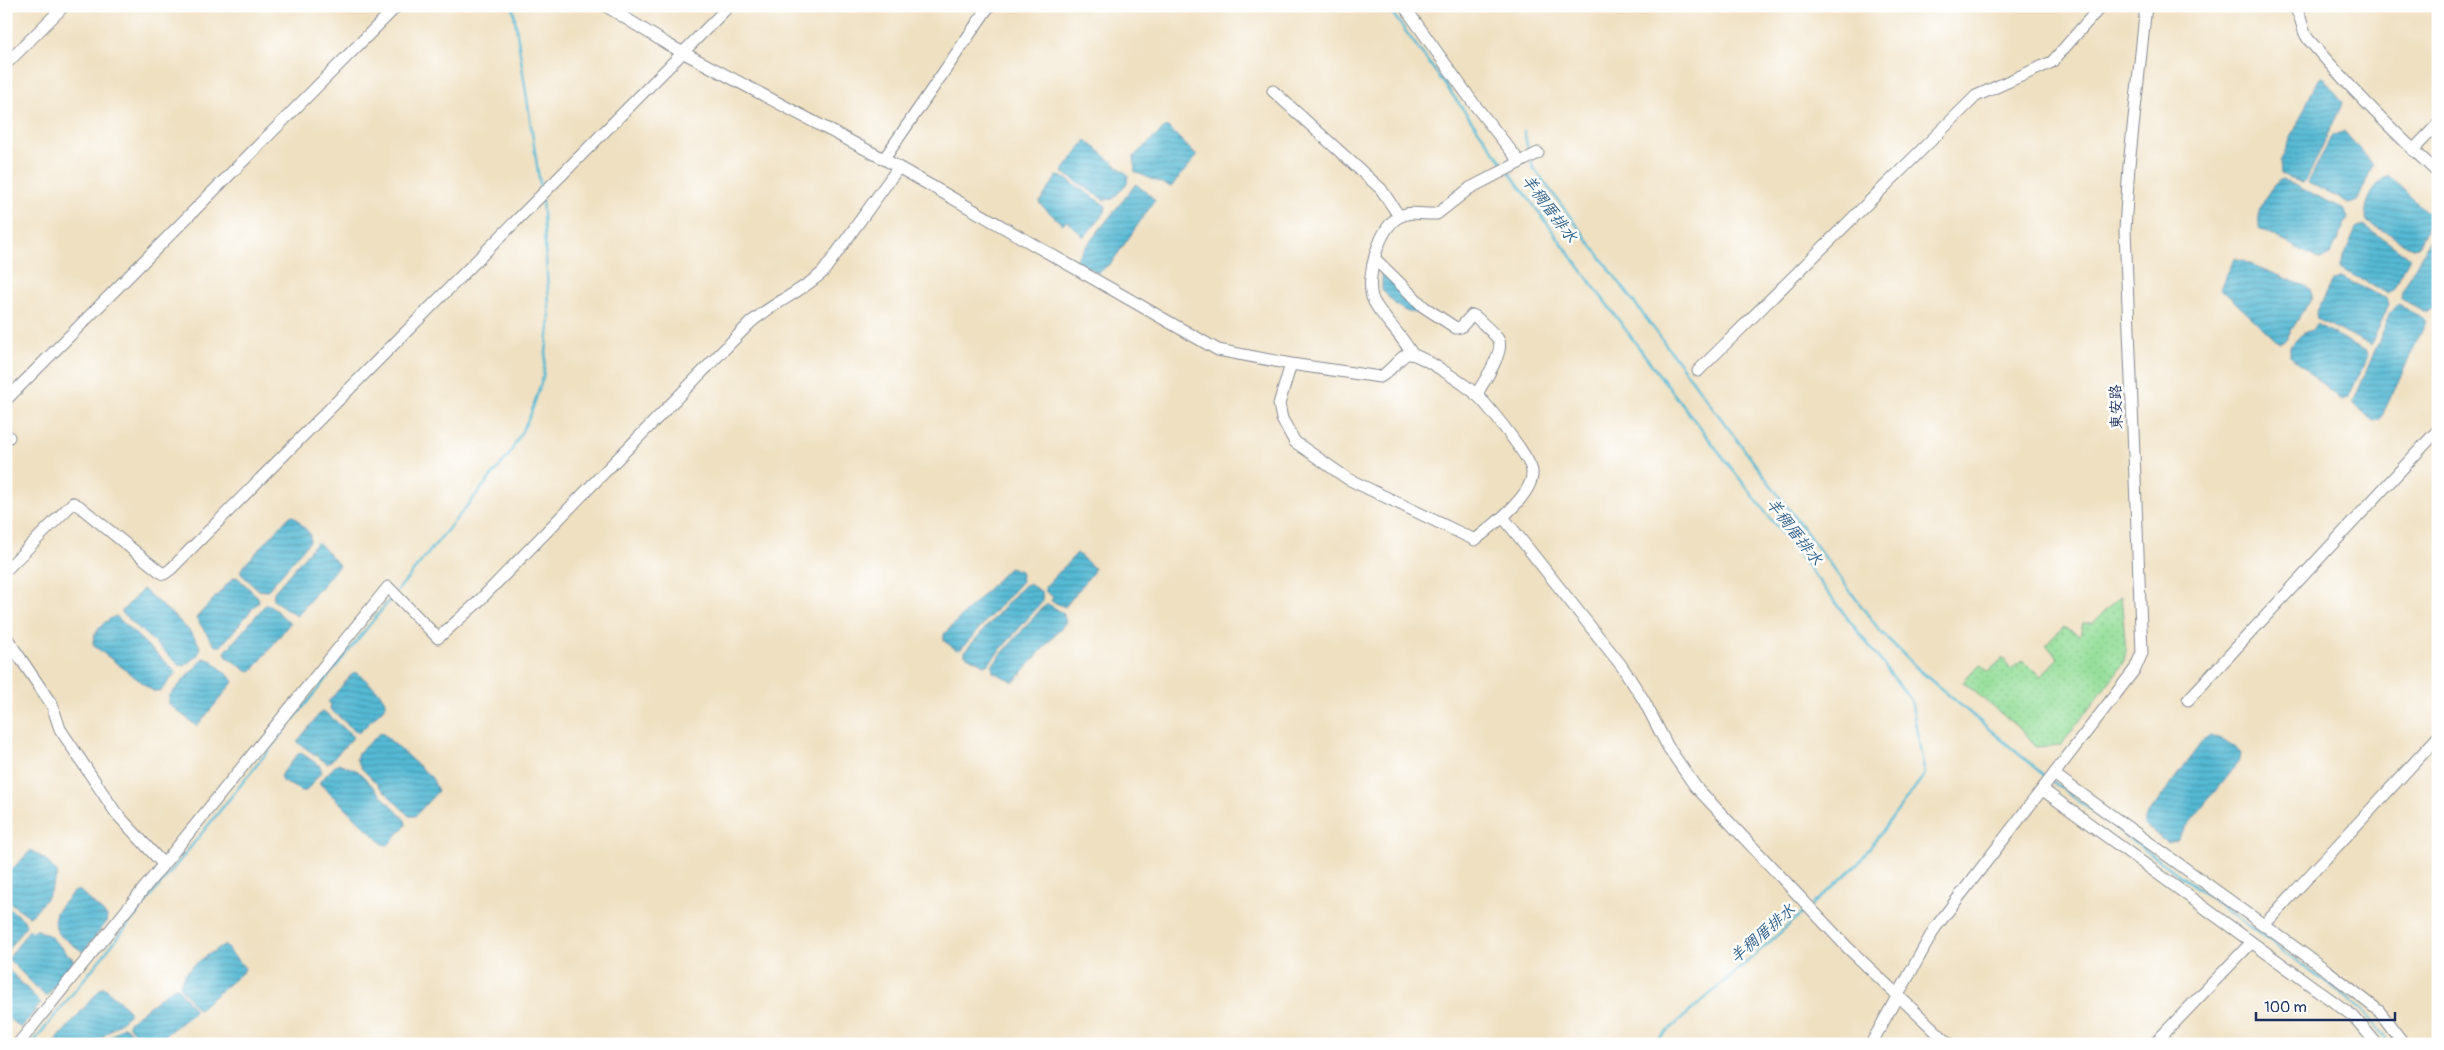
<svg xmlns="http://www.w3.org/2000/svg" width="2444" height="1050" font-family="Pangolin,'LXGW WenKai TC',sans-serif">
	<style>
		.grass { fill: url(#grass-dots); stroke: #58867c }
		.water { fill: url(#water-rules); stroke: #387499 }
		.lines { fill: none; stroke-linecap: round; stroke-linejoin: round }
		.stream { stroke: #55b9d4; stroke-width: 2.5 }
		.minor-casing { stroke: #858890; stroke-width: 13 }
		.minor { stroke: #fff; stroke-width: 11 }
		.labels { text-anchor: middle; stroke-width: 5; stroke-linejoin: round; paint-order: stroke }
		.street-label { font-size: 15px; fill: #1b2f5e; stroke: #fff }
		.water-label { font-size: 16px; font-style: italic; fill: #2f5f87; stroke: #fff }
	</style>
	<defs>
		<pattern id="grass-dots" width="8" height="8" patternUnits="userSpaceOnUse" patternTransform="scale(1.25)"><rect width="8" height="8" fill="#94de99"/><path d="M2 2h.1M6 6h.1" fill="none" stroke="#7fbf86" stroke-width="1.8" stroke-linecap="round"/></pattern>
		<pattern id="water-rules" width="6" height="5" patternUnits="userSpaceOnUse" patternTransform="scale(1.25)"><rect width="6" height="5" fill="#55b9d4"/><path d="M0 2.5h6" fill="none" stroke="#4697af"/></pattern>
	</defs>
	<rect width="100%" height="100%" fill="#fff"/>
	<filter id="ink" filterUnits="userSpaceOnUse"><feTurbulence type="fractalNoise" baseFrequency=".02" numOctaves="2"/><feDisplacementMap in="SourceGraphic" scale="10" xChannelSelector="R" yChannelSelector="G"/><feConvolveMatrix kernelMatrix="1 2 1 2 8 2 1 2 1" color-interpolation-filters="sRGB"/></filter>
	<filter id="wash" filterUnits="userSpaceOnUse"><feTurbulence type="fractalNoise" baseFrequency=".0096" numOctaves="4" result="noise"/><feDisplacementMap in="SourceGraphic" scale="20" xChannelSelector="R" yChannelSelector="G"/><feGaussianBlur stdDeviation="1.12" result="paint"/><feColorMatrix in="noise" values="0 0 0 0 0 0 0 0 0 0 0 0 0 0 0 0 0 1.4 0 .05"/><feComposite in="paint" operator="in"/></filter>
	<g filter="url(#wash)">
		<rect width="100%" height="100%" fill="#efe0c1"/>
		<path class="grass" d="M2121,595L2126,651L2123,664L2061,745L2036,747L2027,735L1963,682L1980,664L1988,672L2003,658L2011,669L2022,661L2041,676L2058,658L2046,645L2063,627L2080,635L2083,623H2093Z"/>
		<g class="water">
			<path d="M2322,76L2343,102L2306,181L2302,183L2281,174L2280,162L2317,81Z"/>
			<path d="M1167,126L1197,156L1171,187L1135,172L1134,156Z"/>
			<path d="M2344,131L2373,165L2358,200L2349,203L2308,183L2331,137Z"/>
			<path d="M1086,140L1128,175L1127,183L1113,199L1104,200L1062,172Z"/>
			<path d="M2388,175L2432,217L2419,245L2413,248L2366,221C2363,205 2374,184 2388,175Z"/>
			<path d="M1057,176L1063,177L1106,206L1105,212L1084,237L1067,221L1062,224L1039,203Z"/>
			<path d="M2282,179L2344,209L2348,217L2331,254L2320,260L2259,228C2256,213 2268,186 2282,179Z"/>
			<path d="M1136,184L1155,200L1112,262L1098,273L1075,260Z"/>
			<path d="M2364,225L2410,258L2393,289L2388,293L2339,268L2356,229Z"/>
			<path d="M2438,225V299L2433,309L2426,312L2401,299L2402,291Z"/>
			<path d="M2235,258L2310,288L2312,297L2286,339L2279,343L2220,288Z"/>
			<path d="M1382,270L1420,310L1416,313C1400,313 1391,300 1382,289Z"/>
			<path d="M2340,277L2386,298L2389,304L2371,345L2317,319L2316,313L2333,281Z"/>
			<path d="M2398,305L2423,318L2426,322L2380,420L2373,421L2353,403L2391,312Z"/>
			<path d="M2316,324L2366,351L2368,356L2348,398L2341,400L2290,356V346L2303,333L2312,330Z"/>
			<path d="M290,516H294L310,534V541L267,591L259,590L241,574V569Z"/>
			<path d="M316,543L320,544L339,565L297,616L273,600L274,592Z"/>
			<path d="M1077,553L1094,568L1093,572L1065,607L1051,601L1053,597L1045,591V587Z"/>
			<path d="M1010,567L1020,571L1022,581L961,649L957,650L944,641V634Z"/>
			<path d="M237,577L258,597L259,601L221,646H215L196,618L233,578Z"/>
			<path d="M1029,584L1042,592L1043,601L988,664L984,665L965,655V651L1023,586Z"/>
			<path d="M143,589C154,600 200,634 200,649C200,656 189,662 184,666L178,664L123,614L122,611Z"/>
			<path d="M1048,604L1063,613L1066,622L1014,682L993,672L992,665L1042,608Z"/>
			<path d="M265,605H270L290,623L253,670L247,671L227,657L225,652Z"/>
			<path d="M116,616L176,672L161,691H153L94,646C89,635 105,620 116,616Z"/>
			<path d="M204,658L212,661L234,681L198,725H195L169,704V696Z"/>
			<path d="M353,673H358L379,692L386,703L385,707L360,732H356L330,709L331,704L328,702Z"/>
			<path d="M321,712L326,713L352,735V739L328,764L297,742Z"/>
			<path d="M381,732L432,778L438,791L415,816H409L362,769L356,759L358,753Z"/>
			<path d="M2212,736L2235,746L2241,754L2240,760L2176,840L2168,843L2144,825V820L2204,739Z"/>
			<path d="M301,753L319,765L322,771L306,791H302L282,781L280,776L298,754Z"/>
			<path d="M338,763L358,771L405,820L406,825L388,845L383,844L320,784V781Z"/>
			<path d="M31,850L46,860L58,874L48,896L32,915L29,916L6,900V875Z"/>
			<path d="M79,890L107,916L106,923L83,952L58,934L54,921L56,912L72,893Z"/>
			<path d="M6,906L24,920L26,926L6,952Z"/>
			<path d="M36,929L50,936L74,960L46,997L8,959L29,930L32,932Z"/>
			<path d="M224,945L245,968L244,971L199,1009L196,1008L180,987C180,970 211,953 224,945Z"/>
			<path d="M6,967L41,1003L21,1028L6,1017Z"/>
			<path d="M103,986L129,1010V1015L94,1044H53Z"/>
			<path d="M174,987H177L194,1009L193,1013L154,1044H143L128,1025L129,1022Z"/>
			<path d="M122,1027H126L140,1044H102Z"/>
		</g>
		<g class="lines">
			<g class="stream">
				<path d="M513,6L541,192"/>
				<path d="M1387,6L1505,166"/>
				<path d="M1524,131L1529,154"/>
				<path d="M1531,161L1533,167L1880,631L1920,671L2046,777"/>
				<path d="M1509,172L1657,372L1911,700L1925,774L1857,865L1812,905"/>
				<path d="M397,591L509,455L530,416L543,377L550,320L542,200"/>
				<path d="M2053,782L2363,1010L2390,1044"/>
				<path d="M32,1044L392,597"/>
				<path d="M1653,1044L1806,910"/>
			</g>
		</g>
	</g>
	<g filter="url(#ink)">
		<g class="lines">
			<defs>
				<g id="minor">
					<path d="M606,6L667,44L884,159L1218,350L1291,364L1380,377C1389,373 1402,354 1409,354C1421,354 1467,386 1477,395C1487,405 1532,459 1532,472C1534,495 1491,527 1475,540L1348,479L1295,442L1282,419L1279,404L1291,364"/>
					<path d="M1404,6L1474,104L1520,162"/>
					<path d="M2293,6C2304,17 2300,30 2309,40C2349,87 2393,131 2438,173"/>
					<path d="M6,64L64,6"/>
					<path d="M1273,91L1381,189L1399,216"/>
					<path d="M2413,150L2438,124"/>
					<path d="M884,159L989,6"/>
					<path d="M1375,259L1424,307L1456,328L1461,327L1472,315L1476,317C1483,324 1492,331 1498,339C1506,350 1483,383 1476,395"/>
					<path d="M1412,354C1403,336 1376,311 1372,297C1366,277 1379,227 1399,217C1410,210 1424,215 1437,214L1470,188L1538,153"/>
					<path d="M1698,371L1976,96L2052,62L2101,6"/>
					<path d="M6,400L397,6"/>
					<path d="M6,434L9,437L6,439"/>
					<path d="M1503,517L1621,665L1643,699L1668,747L1695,786L1847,947L1949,1044"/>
					<path d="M6,570L73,503L79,506L159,571L164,574L171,569L729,6"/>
					<path d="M6,637L52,705L60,729L116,813L163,864"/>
					<path d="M2188,700L2438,430"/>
					<path d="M2055,775L2329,972L2379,1011L2404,1044"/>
					<path d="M2043,790L2353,1016L2377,1044"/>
					<path d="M2264,925L2438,737"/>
					<path d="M18,1044L388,587L438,638L476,604L750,323C773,303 801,292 823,272L898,168"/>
					<path d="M1871,1044L1935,928L2135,669L2142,653L2125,230L2129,165L2146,6"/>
					<path d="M2154,1044L2251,943"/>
				</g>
			</defs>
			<use href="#minor" class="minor-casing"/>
			<use href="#minor" class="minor"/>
		</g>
	</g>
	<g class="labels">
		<g class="street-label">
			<text transform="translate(2116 407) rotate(-92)" y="5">東安路</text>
		</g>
		<g class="water-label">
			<text transform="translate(1550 208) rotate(53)" y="6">羊稠厝排水</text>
			<text transform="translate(1795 531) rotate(52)" y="6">羊稠厝排水</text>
			<text transform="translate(1762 933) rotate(-41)" y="6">羊稠厝排水</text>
		</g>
	</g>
	<rect width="2444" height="1050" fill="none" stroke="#fff" stroke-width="25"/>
	<path d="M2256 1012v8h139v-8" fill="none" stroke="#1b2f5e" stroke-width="2.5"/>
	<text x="2264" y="1012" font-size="15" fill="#1b2f5e" stroke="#ffffff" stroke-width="4" paint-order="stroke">100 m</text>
</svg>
